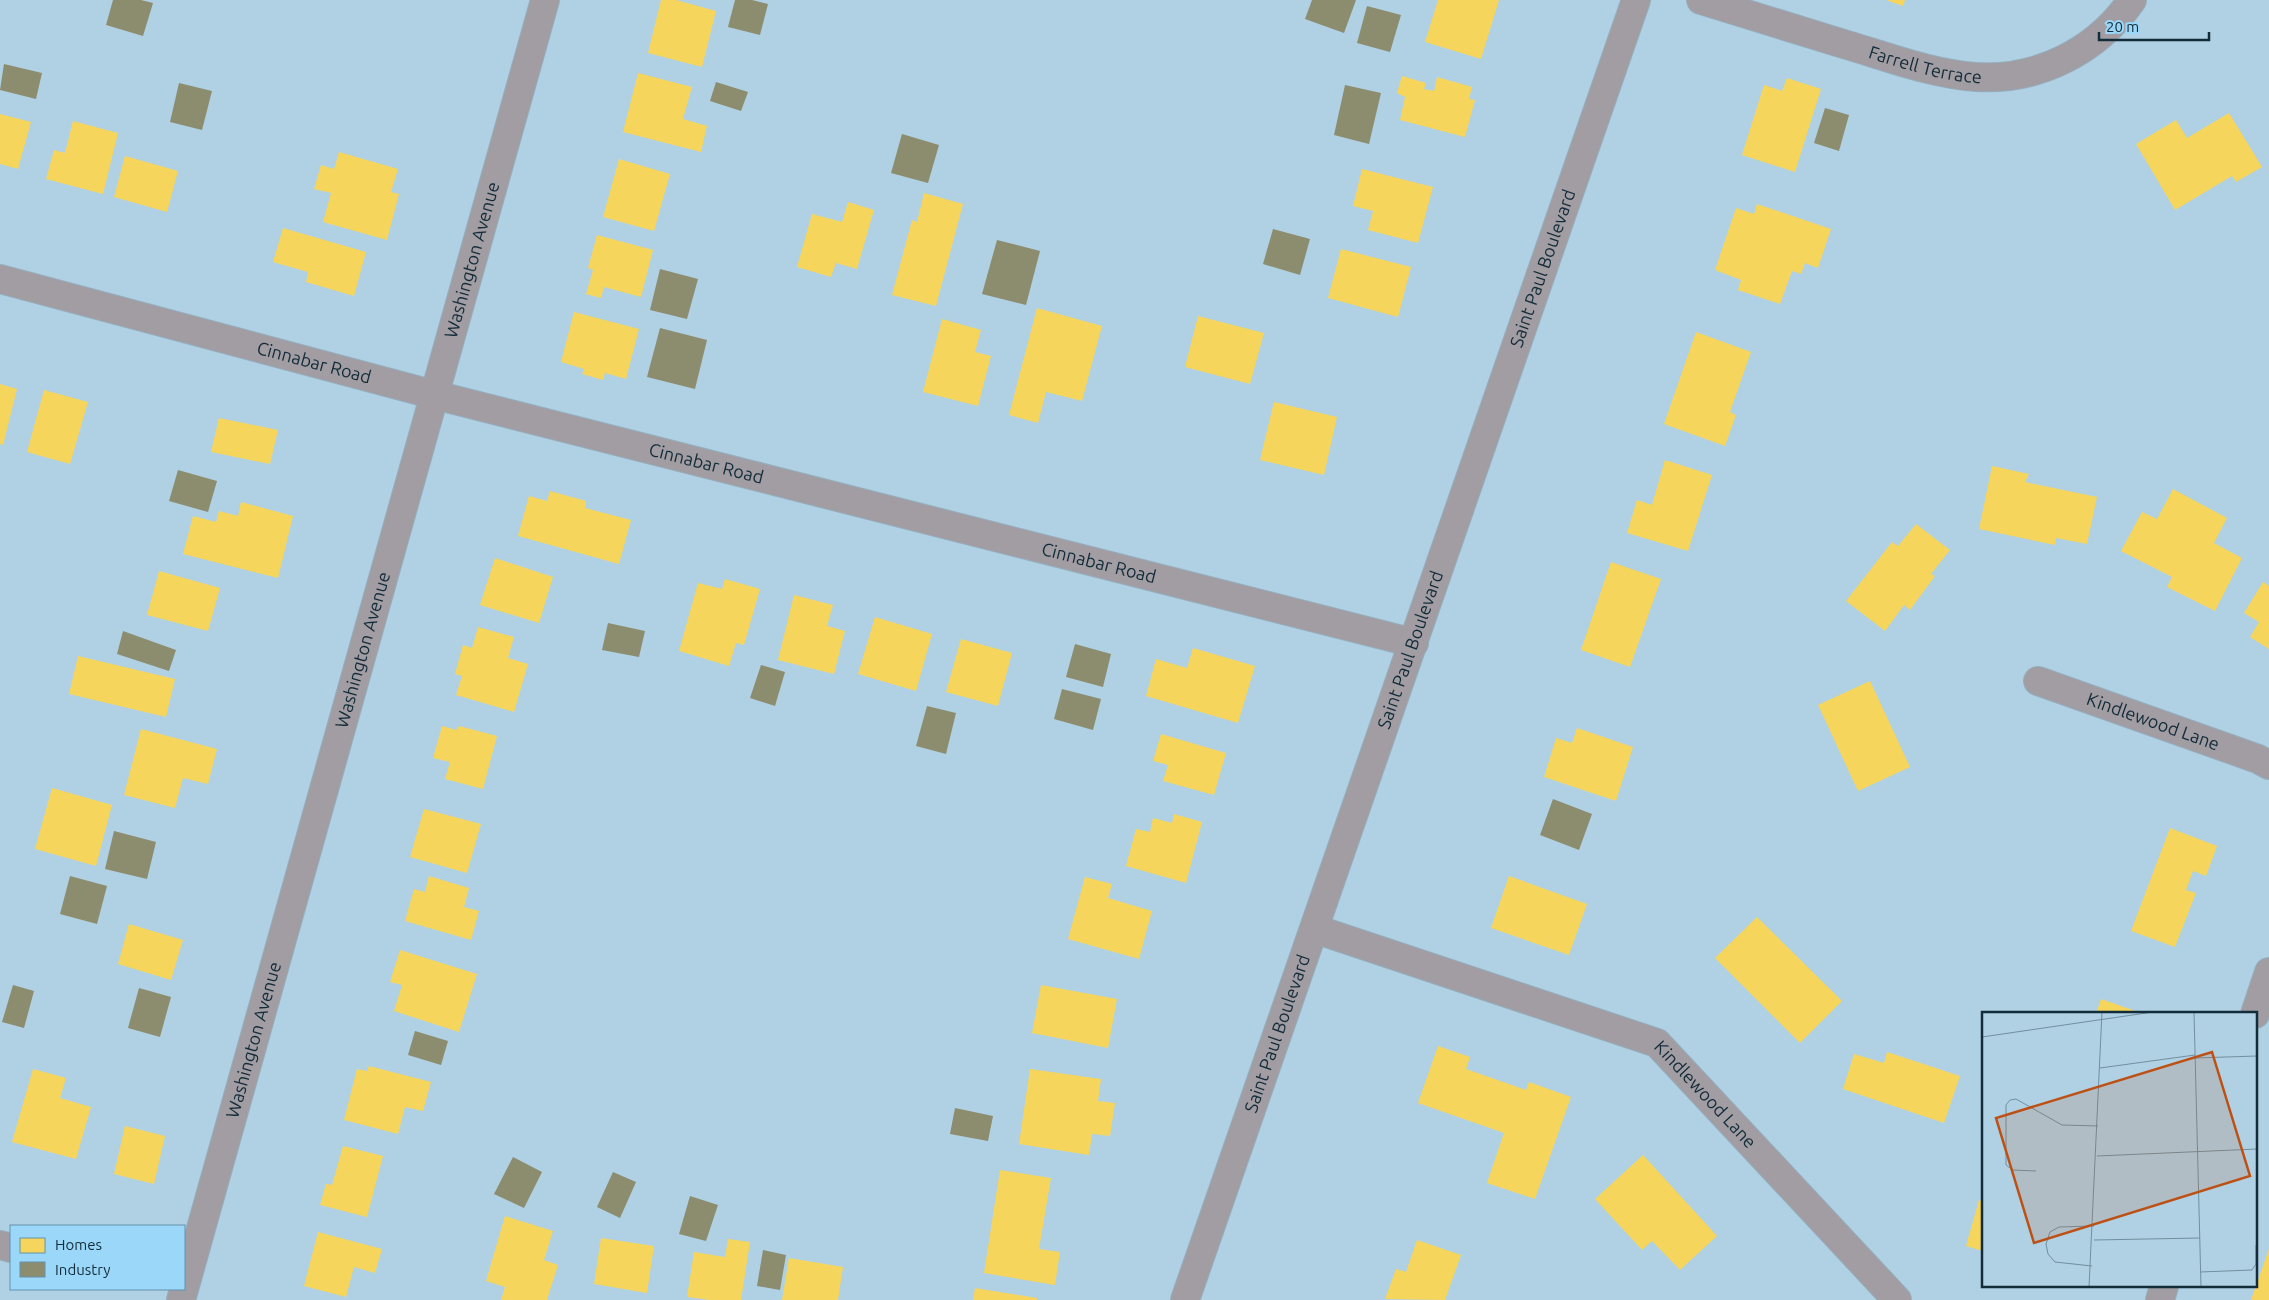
<svg xmlns="http://www.w3.org/2000/svg" width="2269" height="1300" font-family="Ubuntu,sans-serif">
	<style>
		.homes { fill: #f6d55c }
		.industry { fill: #8c8c6e }
		.lines { fill: none; stroke-linecap: round; stroke-linejoin: round }
		.minor-casing { stroke: #95aebd; stroke-width: 30 }
		.minor { stroke: #a19da3; stroke-width: 28 }
		.labels { text-anchor: middle; stroke-width: 5; stroke-linejoin: round; paint-order: stroke }
		.street-label { font-size: 18px; fill: #132c39; stroke: #9ad7f9 }
		.inset-road { fill: none; stroke: #718f9f; stroke-width: 1 }
		.view { fill: #bd5015; fill-opacity: 0.15; stroke: #bd5015; stroke-width: 2.5 }
		.inset-edge { fill: none; stroke: #132c39; stroke-width: 2.5 }
	</style>
	<rect width="100%" height="100%" fill="#b0d1e3"/>
	<g class="homes">
		<path d="M661,0H676L716,11L702,67L648,53Z"/>
		<path d="M1438,0H1499L1481,59L1425,42Z"/>
		<path d="M1886,0H1905L1903,6Z"/>
		<path d="M638,73L692,87L683,119L707,126L701,152L623,132Z"/>
		<path d="M1402,76L1426,83L1424,89L1434,91L1437,77L1472,87L1469,99L1475,100L1465,137L1400,120L1405,97L1397,93Z"/>
		<path d="M1787,78L1821,89L1795,172L1742,155L1764,85L1782,91Z"/>
		<path d="M2229,113L2262,167L2236,182L2232,176L2175,210L2136,144L2176,120L2187,138Z"/>
		<path d="M0,114L31,122L18,169L0,164Z"/>
		<path d="M73,121L118,133L103,194L46,179L54,150L65,153Z"/>
		<path d="M339,152L398,169L391,192L399,194L387,240L323,222L331,193L314,189L321,165L334,169Z"/>
		<path d="M125,156L178,171L167,212L114,197Z"/>
		<path d="M619,159L670,174L654,231L603,217Z"/>
		<path d="M1362,169L1433,187L1418,243L1368,230L1373,211L1353,206Z"/>
		<path d="M924,193L963,204L936,306L892,295L912,220L917,222Z"/>
		<path d="M848,202L874,210L857,269L836,263L831,277L797,267L812,214L842,222Z"/>
		<path d="M1757,204L1831,229L1818,268L1805,263L1801,274L1792,271L1780,304L1738,290L1741,280L1715,270L1736,208L1754,214Z"/>
		<path d="M283,228L366,252L354,296L306,282L308,272L273,262Z"/>
		<path d="M597,235L653,250L641,297L604,287L601,298L586,294L593,270L588,268Z"/>
		<path d="M1341,249L1411,267L1398,317L1328,298Z"/>
		<path d="M1037,308L1102,326L1082,401L1046,392L1038,423L1009,415Z"/>
		<path d="M574,312L639,329L626,379L605,373L603,380L582,374L584,369L561,362Z"/>
		<path d="M1198,316L1264,333L1250,384L1185,367Z"/>
		<path d="M942,319L981,330L975,352L991,356L978,406L923,392Z"/>
		<path d="M1696,332L1751,352L1730,412L1736,415L1725,446L1664,424Z"/>
		<path d="M0,384L17,389L3,445L0,444Z"/>
		<path d="M44,390L88,402L70,464L27,452Z"/>
		<path d="M1274,402L1337,417L1324,475L1260,460Z"/>
		<path d="M219,418L278,430L270,464L211,452Z"/>
		<path d="M1665,460L1712,475L1688,551L1627,533L1637,500L1652,505Z"/>
		<path d="M1992,466L2029,474L2025,482L2097,497L2087,544L2056,538L2055,545L1979,529Z"/>
		<path d="M2173,489L2227,518L2214,543L2242,558L2215,611L2167,587L2172,577L2121,551L2142,512L2157,519Z"/>
		<path d="M550,491L586,501L585,508L631,520L619,564L518,536L529,496L547,501Z"/>
		<path d="M241,502L293,516L278,578L183,554L193,516L216,522L219,511L238,516Z"/>
		<path d="M1916,524L1950,550L1931,574L1935,576L1910,610L1904,605L1885,631L1846,601L1892,542L1898,546Z"/>
		<path d="M495,558L553,577L539,623L480,605Z"/>
		<path d="M1611,562L1661,579L1630,667L1581,650Z"/>
		<path d="M159,571L220,588L208,631L147,615Z"/>
		<path d="M725,579L760,589L744,645L736,643L729,666L679,651L698,583L722,589Z"/>
		<path d="M2263,582L2269,586V649L2250,637L2259,622L2244,613Z"/>
		<path d="M794,595L833,605L827,626L845,631L834,674L778,660Z"/>
		<path d="M875,617L932,634L916,691L858,674Z"/>
		<path d="M478,627L514,637L508,658L528,664L514,712L456,695L462,676L455,674L463,645L472,648Z"/>
		<path d="M961,639L1012,653L998,706L946,692Z"/>
		<path d="M1193,648L1255,666L1238,723L1146,696L1156,659L1187,668Z"/>
		<path d="M78,656L175,679L166,717L69,694Z"/>
		<path d="M1870,681L1910,767L1858,791L1818,705Z"/>
		<path d="M442,726L456,730L459,726L497,736L483,789L445,779L450,762L433,758Z"/>
		<path d="M1577,728L1633,747L1616,801L1544,777L1556,738L1572,743Z"/>
		<path d="M141,729L217,749L208,784L183,778L175,808L124,795Z"/>
		<path d="M1161,734L1226,753L1214,795L1163,781L1168,765L1153,761Z"/>
		<path d="M52,788L112,805L96,866L35,849Z"/>
		<path d="M424,809L481,824L467,873L410,857Z"/>
		<path d="M1174,814L1202,822L1186,883L1126,866L1136,829L1150,832L1153,818L1172,823Z"/>
		<path d="M2170,828L2217,846L2206,876L2193,871L2186,890L2196,893L2175,947L2131,931Z"/>
		<path d="M429,876L469,888L464,907L479,911L471,940L405,921L414,889L425,892Z"/>
		<path d="M1509,876L1587,904L1569,955L1491,928Z"/>
		<path d="M1085,877L1112,884L1108,898L1152,911L1139,959L1068,939Z"/>
		<path d="M1757,917L1842,1001L1800,1043L1715,958Z"/>
		<path d="M129,924L183,940L171,980L118,964Z"/>
		<path d="M400,950L477,974L459,1032L394,1011L402,985L390,982Z"/>
		<path d="M1041,985L1117,999L1108,1048L1032,1033Z"/>
		<path d="M2101,999L2141,1013V1014H2096Z"/>
		<path d="M1438,1046L1470,1057L1466,1069L1526,1090L1529,1082L1571,1097L1535,1199L1487,1183L1504,1133L1418,1103Z"/>
		<path d="M1887,1052L1960,1076L1944,1123L1843,1089L1854,1054L1884,1063Z"/>
		<path d="M369,1066L431,1082L423,1111L405,1107L398,1134L344,1120L357,1069L367,1071Z"/>
		<path d="M33,1069L66,1078L60,1098L91,1107L76,1159L12,1142Z"/>
		<path d="M1030,1069L1101,1079L1098,1101L1115,1103L1110,1136L1092,1134L1089,1155L1019,1144Z"/>
		<path d="M125,1126L165,1136L154,1184L114,1174Z"/>
		<path d="M343,1146L383,1156L367,1217L320,1205L326,1184L332,1185Z"/>
		<path d="M1643,1155L1717,1236L1680,1270L1652,1241L1642,1250L1595,1199Z"/>
		<path d="M1000,1170L1051,1178L1039,1249L1060,1252L1055,1285L984,1273Z"/>
		<path d="M1979,1200L1983,1201V1251L1966,1246Z"/>
		<path d="M505,1216L553,1231L544,1260L558,1265L547,1300H501L505,1287L486,1281Z"/>
		<path d="M318,1232L382,1249L375,1273L354,1267L346,1297L304,1286Z"/>
		<path d="M601,1238L654,1246L647,1293L594,1284Z"/>
		<path d="M728,1239L750,1242L741,1300H709L687,1297L694,1252L725,1257Z"/>
		<path d="M1417,1240L1461,1255L1445,1300L1385,1299L1396,1269L1406,1272Z"/>
		<path d="M2269,1249V1300H2251Z"/>
		<path d="M789,1258L843,1267L838,1300H782Z"/>
		<path d="M975,1288L1037,1298V1300H973Z"/>
	</g>
	<g class="industry">
		<path d="M113,0H141L153,3L143,36L106,25Z"/>
		<path d="M735,0H752L768,4L760,35L728,27Z"/>
		<path d="M1312,0H1356L1344,33L1305,19Z"/>
		<path d="M1367,6L1401,15L1390,52L1357,43Z"/>
		<path d="M4,64L42,73L36,99L0,90Z"/>
		<path d="M716,82L748,92L741,111L710,101Z"/>
		<path d="M179,83L212,91L202,130L170,122Z"/>
		<path d="M1345,85L1381,93L1369,144L1334,135Z"/>
		<path d="M1825,108L1849,115L1839,151L1814,143Z"/>
		<path d="M902,134L939,145L928,183L891,173Z"/>
		<path d="M1273,229L1310,239L1300,275L1263,264Z"/>
		<path d="M997,240L1040,251L1026,305L982,294Z"/>
		<path d="M660,269L698,279L687,319L650,310Z"/>
		<path d="M660,328L707,340L695,389L647,377Z"/>
		<path d="M178,470L217,481L208,512L169,501Z"/>
		<path d="M608,623L645,631L639,657L602,650Z"/>
		<path d="M123,631L176,650L169,671L117,654Z"/>
		<path d="M1075,644L1111,654L1103,687L1066,677Z"/>
		<path d="M761,665L785,672L775,706L750,698Z"/>
		<path d="M1062,689L1101,699L1093,730L1054,719Z"/>
		<path d="M927,706L956,713L946,754L916,746Z"/>
		<path d="M1553,799L1592,814L1579,850L1540,835Z"/>
		<path d="M114,831L156,842L147,879L105,869Z"/>
		<path d="M70,876L107,886L97,924L60,914Z"/>
		<path d="M13,985L34,991L24,1028L2,1022Z"/>
		<path d="M139,988L171,997L160,1037L128,1028Z"/>
		<path d="M415,1031L448,1041L441,1065L408,1055Z"/>
		<path d="M955,1108L993,1116L988,1141L950,1134Z"/>
		<path d="M513,1157L542,1172L524,1208L494,1194Z"/>
		<path d="M613,1172L636,1182L620,1218L597,1207Z"/>
		<path d="M690,1196L718,1205L706,1241L679,1234Z"/>
		<path d="M763,1250L786,1255L780,1290L757,1286Z"/>
	</g>
	<g class="lines">
		<defs>
			<g id="minor">
				<path id="s1" d="M1701,0C1749,15 1798,30 1847,45C1888,57 1932,74 1976,77C2038,81 2097,51 2132,0"/>
				<path id="s2" d="M0,279L435,395L1414,643"/>
				<path id="s3" d="M2038,681L2258,759L2269,765"/>
				<path id="s4" d="M1315,929L1657,1043L1897,1300"/>
				<path d="M2255,1014L2269,972"/>
				<path d="M0,1245L11,1248"/>
				<path id="s5" d="M181,1300L545,0"/>
				<path id="s6" d="M1185,1300L1636,0"/>
				<path d="M2160,1300L2164,1286"/>
			</g>
		</defs>
		<use href="#minor" class="minor-casing"/>
		<use href="#minor" class="minor"/>
	</g>
	<g class="labels">
		<g class="street-label">
			<text dy="6" stroke="none"><textPath href="#s1" startOffset="234">Farrell Terrace</textPath></text>
			<text dy="6" stroke="none"><textPath href="#s5" startOffset="1080">Washington Avenue</textPath></text>
			<text dy="6" stroke="none"><textPath href="#s6" startOffset="1092">Saint Paul Boulevard</textPath></text>
			<text dy="6" stroke="none"><textPath href="#s2" startOffset="325">Cinnabar Road</textPath></text>
			<text dy="6" stroke="none"><textPath href="#s2" startOffset="730">Cinnabar Road</textPath></text>
			<text dy="6" stroke="none"><textPath href="#s2" startOffset="1135">Cinnabar Road</textPath></text>
			<text dy="6" stroke="none"><textPath href="#s5" startOffset="675">Washington Avenue</textPath></text>
			<text dy="6" stroke="none"><textPath href="#s6" startOffset="688">Saint Paul Boulevard</textPath></text>
			<text dy="6" stroke="none"><textPath href="#s3" startOffset="122">Kindlewood Lane</textPath></text>
			<text dy="6" stroke="none"><textPath href="#s6" startOffset="282">Saint Paul Boulevard</textPath></text>
			<text dy="6" stroke="none"><textPath href="#s5" startOffset="270">Washington Avenue</textPath></text>
			<text dy="6" stroke="none"><textPath href="#s4" startOffset="431">Kindlewood Lane</textPath></text>
		</g>
	</g>
	<g transform="translate(1982 1012)">
		<rect width="275" height="275" fill="#b0d1e3"/>
		<path class="inset-road" d="M212,0L219,275M0,25L171,0M213,46L275,44M118,56L213,43M115,144L275,137M54,159L31,158L24,153V93L28,88L34,87L80,113L116,114M112,228L218,226M110,254L73,250L66,242L64,232L68,220L77,215L112,214M218,260L270,258L274,252V233M107,275L120,0"/>
		<path class="view" d="M230,40L268,164L52,231L14,106Z"/>
		<rect width="275" height="275" class="inset-edge"/>
	</g>
	<rect x="10" y="1225" width="175" height="65" fill="#9ad7f9" stroke="#6493ac"/>
	<rect x="20" y="1238" width="25" height="15" fill="#f6d55c" stroke="#6493ac"/>
	<text x="55" y="1250" font-size="15" fill="#132c39">Homes</text>
	<rect x="20" y="1262" width="25" height="15" fill="#8c8c6e" stroke="#6493ac"/>
	<text x="55" y="1275" font-size="15" fill="#132c39">Industry</text>
	<path d="M2099 32v8h110v-8" fill="none" stroke="#132c39" stroke-width="2.5"/>
	<text x="2106" y="32" font-size="15" fill="#132c39" stroke="#9ad7f9" stroke-width="4" paint-order="stroke">20 m</text>
</svg>
